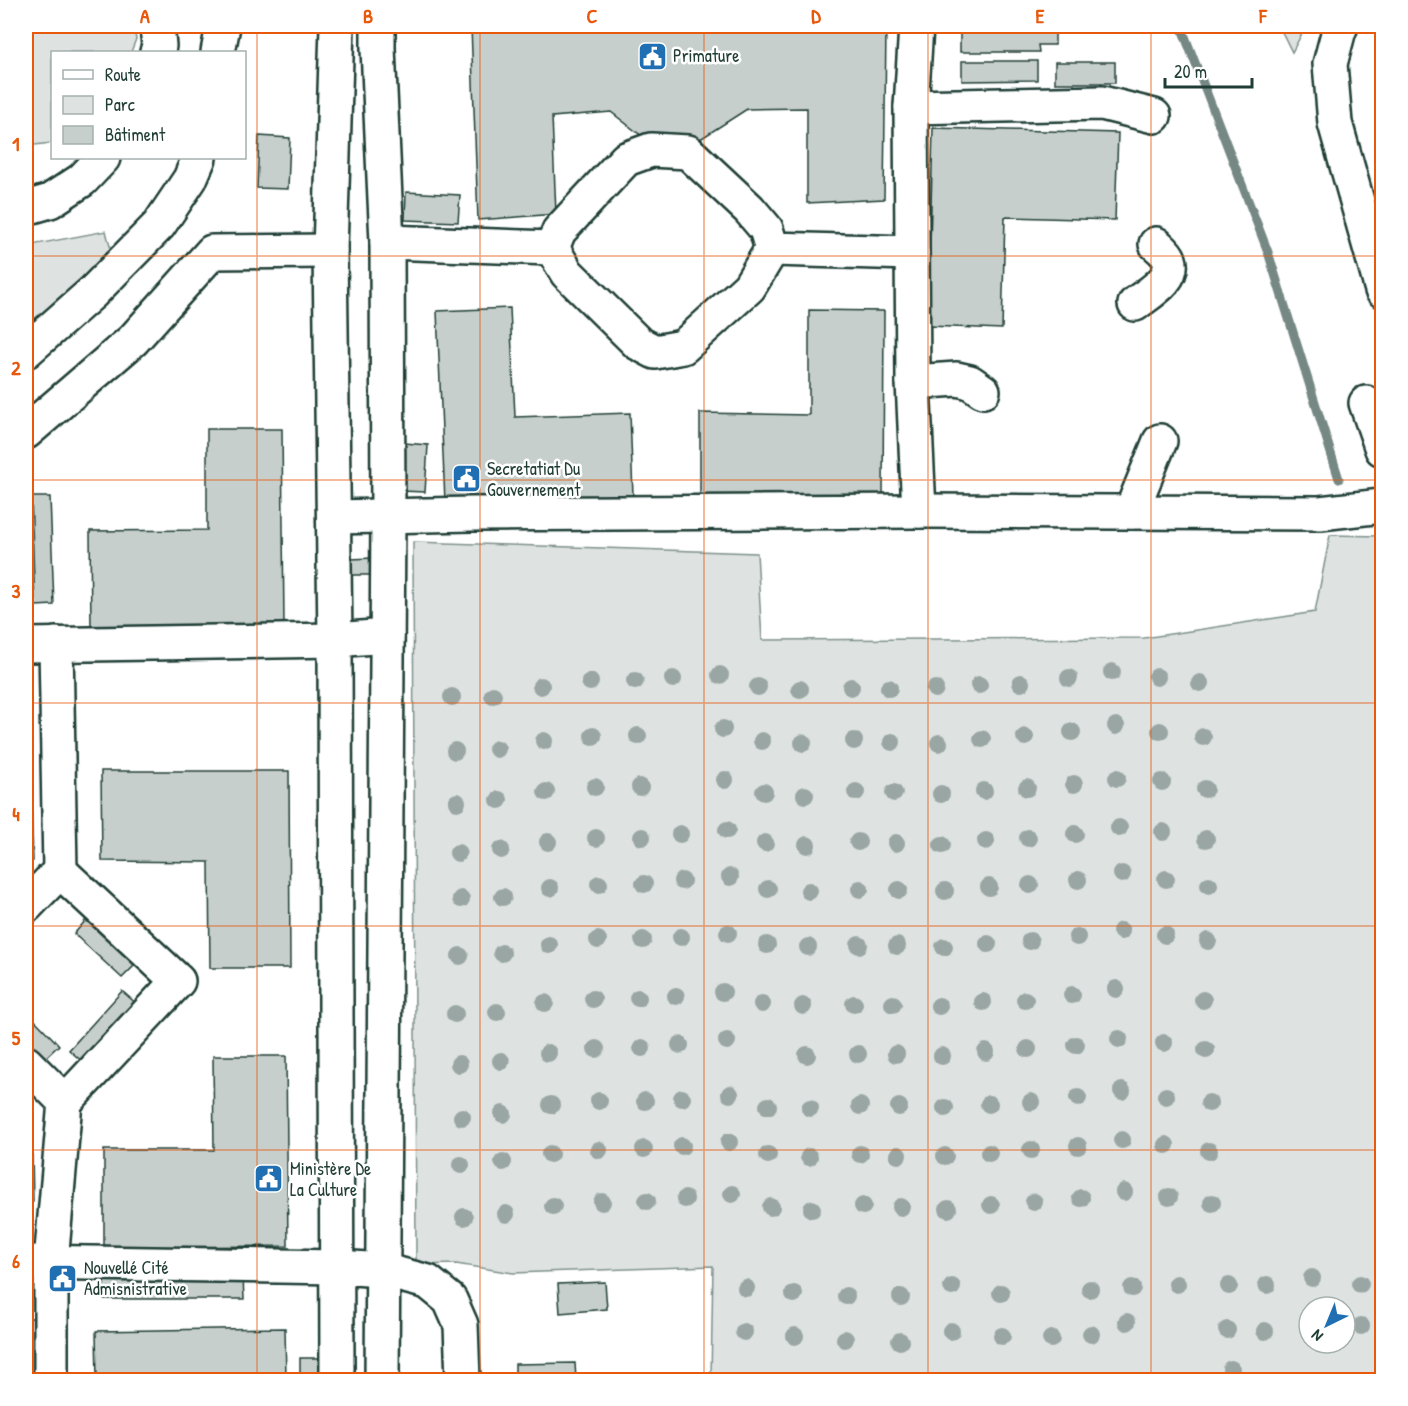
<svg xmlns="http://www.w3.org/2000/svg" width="1408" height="1406" font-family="'Patrick Hand',sans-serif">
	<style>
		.green { fill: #dee3e2; stroke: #7e908b; stroke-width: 1.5; fill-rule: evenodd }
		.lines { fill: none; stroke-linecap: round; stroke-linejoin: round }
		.stream { stroke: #758883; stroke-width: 9 }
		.building { fill: #c7cfcc; stroke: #1f3d34; stroke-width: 1.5 }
		.minor-casing { stroke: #1f3d34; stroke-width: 38 }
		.highway-casing { stroke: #1f3d34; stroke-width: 38 }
		.minor { stroke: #fff; stroke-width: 33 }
		.highway { stroke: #fff; stroke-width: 33 }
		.tree { fill: #99a6a3 }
		.grid { fill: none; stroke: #e8590c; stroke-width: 1.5; stroke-opacity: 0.55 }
		.labels { text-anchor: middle; stroke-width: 5; stroke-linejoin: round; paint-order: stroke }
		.poi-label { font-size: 18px; fill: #1f3d34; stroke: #fff; text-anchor: start }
		.neatline { fill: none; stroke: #e8590c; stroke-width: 2 }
		.grid-label { font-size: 20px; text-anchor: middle; font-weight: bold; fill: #e8590c }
	</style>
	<rect width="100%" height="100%" fill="#fff"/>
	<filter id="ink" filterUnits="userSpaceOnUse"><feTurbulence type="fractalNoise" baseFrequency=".0167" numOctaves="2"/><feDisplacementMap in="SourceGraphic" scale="12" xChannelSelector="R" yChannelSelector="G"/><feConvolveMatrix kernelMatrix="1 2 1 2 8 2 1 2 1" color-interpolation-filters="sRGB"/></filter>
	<g filter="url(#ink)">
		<g class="green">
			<path d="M26,26H133L136,39L131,52H52V143L26,146Z"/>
			<path d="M1279,26H1306L1292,52Z"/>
			<path d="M106,231L112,254L26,329V246Z"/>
			<path d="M1330,535L1379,536L1382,547V1380H711L713,1266L513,1273L456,1264L416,1265L413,542L757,553L762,640L1144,638L1315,612ZM1309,1307H1345V1343H1309Z"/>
		</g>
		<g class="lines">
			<path class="stream" d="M1181,26L1268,252L1339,479"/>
		</g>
		<g class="building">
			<path d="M471,26H886L884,199L807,203V108L747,109L702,138L647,140L611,112L552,117L556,214L478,220Z"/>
			<path d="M960,26H1055V45H1038L1039,52H960Z"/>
			<path d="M962,61H1037V80L962,81Z"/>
			<rect x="1055" y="62" width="60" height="21"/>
			<path d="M933,128L1118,133L1115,220L1005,217L1002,329L928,326Z"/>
			<path d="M259,136L290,138L288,189L257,188Z"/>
			<path d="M406,192L460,195L458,222L405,220Z"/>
			<path d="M510,308L515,417L630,413L633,496L445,502L437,311Z"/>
			<path d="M809,310L884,311L883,497L700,495V413L809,415Z"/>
			<path d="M207,429H282L284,625L91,626L90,531L207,530Z"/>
			<path d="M404,443L428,445L425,492L401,491Z"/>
			<path d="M31,497H50L54,605L35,606Z"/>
			<path d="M373,558V575H352L351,559Z"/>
			<path d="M26,765H30L33,861H26Z"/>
			<path d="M101,771H289L290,968H210L209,862L102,861Z"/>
			<path d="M86,920L135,965L122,978L74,934Z"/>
			<path d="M122,991L138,1005L85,1064L69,1050Z"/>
			<path d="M26,1011L59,1045L41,1062L26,1046Z"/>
			<path d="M213,1056H286L288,1246L104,1247V1150H214Z"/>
			<path d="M26,1103H31L33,1202H26Z"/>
			<path d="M104,1277L243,1278L244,1299H104Z"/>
			<path d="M605,1282L607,1309L560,1313L558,1284Z"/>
			<path d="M26,1318H41L42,1380H26Z"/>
			<path d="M285,1328L286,1380H97L96,1331Z"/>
			<rect x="300" y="1358" width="23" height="22"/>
			<path d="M575,1363L576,1380H515V1364Z"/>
		</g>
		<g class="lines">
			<defs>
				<g id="minor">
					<path d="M337,26L330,251L335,640L337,1380"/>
					<path d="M378,26V48L387,242L388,517L382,1380"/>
					<path d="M916,26L911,107L913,382L919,511"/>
					<path d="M1341,26L1339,30L1330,64L1335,123L1382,290"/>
					<path d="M911,107L1102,103L1154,116"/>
					<path d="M387,242L552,248L559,231L626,159L651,150L688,152L749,209L766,229L772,249L912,253"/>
					<path d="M552,248L567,273L638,343L655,352L683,347L749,287L772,249"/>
					<path d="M1135,304C1149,293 1176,279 1169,259C1167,253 1160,248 1156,244"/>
					<path d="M913,382L957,379L970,382L983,391"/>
					<path d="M1366,403L1382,449"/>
					<path d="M26,432L133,340L212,252L330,251"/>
					<path d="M1131,512L1160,441"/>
					<path d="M335,517L472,514L919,511L1320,513L1382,506"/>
					<path d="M56,644L60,871"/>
					<path d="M26,645L335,640L387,636"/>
					<path d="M26,906L60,871L178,981L65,1102L51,1262V1380"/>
					<path d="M26,1063L65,1102"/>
					<path d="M26,1262L338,1267L382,1270L428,1282L450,1300L461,1325L463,1380"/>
				</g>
				<g id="highway">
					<path d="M157,26L159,46L157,52"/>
					<path d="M218,52L223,26"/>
					<path d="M26,208L50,201L82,180L103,158"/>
					<path d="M26,351L93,292L159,225L190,179L199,158"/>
				</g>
			</defs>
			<use href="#minor" class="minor-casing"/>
			<use href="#highway" class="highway-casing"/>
			<use href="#minor" class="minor"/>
			<use href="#highway" class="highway"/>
		</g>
		<g class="tree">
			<circle cx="1112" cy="672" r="9"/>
			<circle cx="720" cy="675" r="9"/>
			<circle cx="1157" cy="677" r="9"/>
			<circle cx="1069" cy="678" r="9"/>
			<circle cx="673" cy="679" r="9"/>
			<circle cx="635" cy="681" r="9"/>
			<circle cx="590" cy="682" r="9"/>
			<circle cx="1021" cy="683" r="9"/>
			<circle cx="1200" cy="683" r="9"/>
			<circle cx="979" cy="685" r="9"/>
			<circle cx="541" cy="686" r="9"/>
			<circle cx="758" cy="687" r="9"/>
			<circle cx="851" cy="687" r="9"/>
			<circle cx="889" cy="688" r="9"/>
			<circle cx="800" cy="689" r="9"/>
			<circle cx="935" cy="689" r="9"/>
			<circle cx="493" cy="695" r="9"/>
			<circle cx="452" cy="697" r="9"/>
			<circle cx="1116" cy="726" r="9"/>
			<circle cx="723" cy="729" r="9"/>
			<circle cx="1160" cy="731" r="9"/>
			<circle cx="1072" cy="732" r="9"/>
			<circle cx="593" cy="736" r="9"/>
			<circle cx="638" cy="736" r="9"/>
			<circle cx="1025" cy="737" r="9"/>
			<circle cx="1203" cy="737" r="9"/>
			<circle cx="982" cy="739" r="9"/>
			<circle cx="544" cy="741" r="9"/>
			<circle cx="762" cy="741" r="9"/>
			<circle cx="854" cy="741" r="9"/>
			<circle cx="892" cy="742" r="9"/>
			<circle cx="803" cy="743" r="9"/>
			<circle cx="939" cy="743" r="9"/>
			<circle cx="497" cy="749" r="9"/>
			<circle cx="455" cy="751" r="9"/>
			<circle cx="1117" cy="778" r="9"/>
			<circle cx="725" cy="780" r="9"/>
			<circle cx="1162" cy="782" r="9"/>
			<circle cx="1074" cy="784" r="9"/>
			<circle cx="595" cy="787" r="9"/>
			<circle cx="640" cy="787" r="9"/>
			<circle cx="1027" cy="788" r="9"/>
			<circle cx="1205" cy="789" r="9"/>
			<circle cx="984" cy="791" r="9"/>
			<circle cx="546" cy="792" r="9"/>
			<circle cx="764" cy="792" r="9"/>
			<circle cx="856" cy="792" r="9"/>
			<circle cx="894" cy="793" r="9"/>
			<circle cx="941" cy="794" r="9"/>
			<circle cx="805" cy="795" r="9"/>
			<circle cx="499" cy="800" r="9"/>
			<circle cx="457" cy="802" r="9"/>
			<circle cx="1119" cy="828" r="9"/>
			<circle cx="727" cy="830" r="9"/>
			<circle cx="1163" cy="832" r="9"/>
			<circle cx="680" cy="834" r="9"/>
			<circle cx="1075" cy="834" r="9"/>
			<circle cx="642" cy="837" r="9"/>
			<circle cx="596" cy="838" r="9"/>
			<circle cx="1028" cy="838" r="9"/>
			<circle cx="1206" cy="839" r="9"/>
			<circle cx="986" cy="841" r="9"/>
			<circle cx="548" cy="842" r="9"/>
			<circle cx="858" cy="842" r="9"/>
			<circle cx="765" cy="843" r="9"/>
			<circle cx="896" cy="843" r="9"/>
			<circle cx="807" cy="845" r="9"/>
			<circle cx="942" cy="845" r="9"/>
			<circle cx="501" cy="850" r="9"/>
			<circle cx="458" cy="853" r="9"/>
			<circle cx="1122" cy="874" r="9"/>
			<circle cx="730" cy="877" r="9"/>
			<circle cx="1166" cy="879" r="9"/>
			<circle cx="1078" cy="880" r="9"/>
			<circle cx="682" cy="881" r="9"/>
			<circle cx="599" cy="884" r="9"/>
			<circle cx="644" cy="884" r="9"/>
			<circle cx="1030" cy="885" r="9"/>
			<circle cx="1209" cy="885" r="9"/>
			<circle cx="989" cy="887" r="9"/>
			<circle cx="550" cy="888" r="9"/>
			<circle cx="768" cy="889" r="9"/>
			<circle cx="860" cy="889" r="9"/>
			<circle cx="899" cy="890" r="9"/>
			<circle cx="809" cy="891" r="9"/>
			<circle cx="945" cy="891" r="9"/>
			<circle cx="503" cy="897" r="9"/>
			<circle cx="461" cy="899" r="9"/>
			<circle cx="1121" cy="931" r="9"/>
			<circle cx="728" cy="933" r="9"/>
			<circle cx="1165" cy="935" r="9"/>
			<circle cx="681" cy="937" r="9"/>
			<circle cx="1077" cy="937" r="9"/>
			<circle cx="598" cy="940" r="9"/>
			<circle cx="643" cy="940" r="9"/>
			<circle cx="1030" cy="941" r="9"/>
			<circle cx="1208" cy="941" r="9"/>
			<circle cx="988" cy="944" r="9"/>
			<circle cx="549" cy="945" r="9"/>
			<circle cx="767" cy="945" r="9"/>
			<circle cx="859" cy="945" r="9"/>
			<circle cx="897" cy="946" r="9"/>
			<circle cx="808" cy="947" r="9"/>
			<circle cx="944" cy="947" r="9"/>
			<circle cx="502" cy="953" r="9"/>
			<circle cx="460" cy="956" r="9"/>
			<circle cx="1116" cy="989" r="9"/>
			<circle cx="723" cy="992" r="9"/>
			<circle cx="1072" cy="995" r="9"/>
			<circle cx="676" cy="996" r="9"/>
			<circle cx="638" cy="998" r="9"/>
			<circle cx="593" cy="999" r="9"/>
			<circle cx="1025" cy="1000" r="9"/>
			<circle cx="1203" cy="1000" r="9"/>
			<circle cx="983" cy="1002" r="9"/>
			<circle cx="545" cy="1003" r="9"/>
			<circle cx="762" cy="1004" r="9"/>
			<circle cx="854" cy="1004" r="9"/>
			<circle cx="893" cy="1004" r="9"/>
			<circle cx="803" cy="1006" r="9"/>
			<circle cx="939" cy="1006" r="9"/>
			<circle cx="497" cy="1012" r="9"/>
			<circle cx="455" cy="1014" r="9"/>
			<circle cx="1119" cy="1039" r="9"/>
			<circle cx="727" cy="1041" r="9"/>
			<circle cx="1164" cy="1043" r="9"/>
			<circle cx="680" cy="1045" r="9"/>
			<circle cx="1076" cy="1045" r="9"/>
			<circle cx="642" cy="1048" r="9"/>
			<circle cx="596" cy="1049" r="9"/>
			<circle cx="1028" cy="1049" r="9"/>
			<circle cx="1206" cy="1050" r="9"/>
			<circle cx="986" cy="1052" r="9"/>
			<circle cx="548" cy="1053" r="9"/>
			<circle cx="858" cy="1054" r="9"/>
			<circle cx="896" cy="1054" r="9"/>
			<circle cx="807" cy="1055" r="9"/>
			<circle cx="942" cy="1056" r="9"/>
			<circle cx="501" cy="1061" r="9"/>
			<circle cx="459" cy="1064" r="9"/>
			<circle cx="1122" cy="1091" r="9"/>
			<circle cx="730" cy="1094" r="9"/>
			<circle cx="1166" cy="1096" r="9"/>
			<circle cx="682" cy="1098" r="9"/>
			<circle cx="1078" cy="1098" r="9"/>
			<circle cx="599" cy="1101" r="9"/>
			<circle cx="645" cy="1101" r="9"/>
			<circle cx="1031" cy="1102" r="9"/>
			<circle cx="1209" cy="1103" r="9"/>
			<circle cx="989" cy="1104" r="9"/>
			<circle cx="551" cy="1105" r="9"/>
			<circle cx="768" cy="1106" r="9"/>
			<circle cx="860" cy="1106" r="9"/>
			<circle cx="899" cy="1107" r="9"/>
			<circle cx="810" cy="1108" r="9"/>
			<circle cx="945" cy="1108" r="9"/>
			<circle cx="503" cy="1114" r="9"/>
			<circle cx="462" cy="1117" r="9"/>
			<circle cx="1122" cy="1140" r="9"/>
			<circle cx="729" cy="1142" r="9"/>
			<circle cx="1166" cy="1145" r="9"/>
			<circle cx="682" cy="1146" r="9"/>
			<circle cx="1078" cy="1146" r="9"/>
			<circle cx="644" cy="1149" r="9"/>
			<circle cx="599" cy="1150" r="9"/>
			<circle cx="1031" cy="1150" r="9"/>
			<circle cx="1209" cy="1151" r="9"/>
			<circle cx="989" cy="1153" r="9"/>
			<circle cx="550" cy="1154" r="9"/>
			<circle cx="860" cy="1154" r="9"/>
			<circle cx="768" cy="1155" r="9"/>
			<circle cx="898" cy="1155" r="9"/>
			<circle cx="945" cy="1156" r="9"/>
			<circle cx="809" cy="1157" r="9"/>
			<circle cx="503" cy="1162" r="9"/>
			<circle cx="461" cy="1165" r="9"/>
			<circle cx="1124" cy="1192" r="9"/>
			<circle cx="732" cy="1194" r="9"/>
			<circle cx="1169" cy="1197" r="9"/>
			<circle cx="1081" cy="1198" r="9"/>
			<circle cx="685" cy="1199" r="9"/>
			<circle cx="647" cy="1201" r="9"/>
			<circle cx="602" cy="1202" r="9"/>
			<circle cx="1034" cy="1202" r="9"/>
			<circle cx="1212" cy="1203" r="9"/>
			<circle cx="991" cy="1205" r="9"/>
			<circle cx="553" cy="1206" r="9"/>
			<circle cx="863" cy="1206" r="9"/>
			<circle cx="771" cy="1207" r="9"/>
			<circle cx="901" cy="1207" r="9"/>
			<circle cx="812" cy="1209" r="9"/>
			<circle cx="948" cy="1209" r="9"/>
			<circle cx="506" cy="1214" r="9"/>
			<circle cx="464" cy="1217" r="9"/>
			<circle cx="1312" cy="1278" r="9"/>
			<circle cx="1177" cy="1284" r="9"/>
			<circle cx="1360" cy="1284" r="9"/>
			<circle cx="1267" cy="1285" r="9"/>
			<circle cx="1229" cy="1286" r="9"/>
			<circle cx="952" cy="1287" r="9"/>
			<circle cx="746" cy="1288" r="9"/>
			<circle cx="1132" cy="1288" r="9"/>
			<circle cx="1090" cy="1289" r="9"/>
			<circle cx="1001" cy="1293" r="9"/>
			<circle cx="794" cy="1294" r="9"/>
			<circle cx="846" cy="1296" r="9"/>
			<circle cx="901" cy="1297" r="9"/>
			<circle cx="1127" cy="1322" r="9"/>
			<circle cx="1361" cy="1326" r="9"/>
			<circle cx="1227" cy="1330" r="9"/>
			<circle cx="951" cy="1331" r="9"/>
			<circle cx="1265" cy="1331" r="9"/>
			<circle cx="744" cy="1332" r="9"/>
			<circle cx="1091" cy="1334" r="9"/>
			<circle cx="795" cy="1336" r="9"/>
			<circle cx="1002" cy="1336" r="9"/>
			<circle cx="845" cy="1339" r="9"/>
			<circle cx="1051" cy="1339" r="9"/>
			<circle cx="900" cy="1341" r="9"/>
			<circle cx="1231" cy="1369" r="9"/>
		</g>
	</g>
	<path class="grid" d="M257,26V1380M480,26V1380M704,26V1380M928,26V1380M1151,26V1380M26,256H1382M26,480H1382M26,703H1382M26,926H1382M26,1150H1382"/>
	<defs>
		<symbol id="civic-square" viewBox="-11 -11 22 22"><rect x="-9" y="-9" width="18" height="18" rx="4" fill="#1f6fb2" stroke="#fff"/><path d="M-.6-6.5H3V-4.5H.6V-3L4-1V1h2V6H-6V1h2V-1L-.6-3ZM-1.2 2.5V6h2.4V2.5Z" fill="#fff"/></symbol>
	</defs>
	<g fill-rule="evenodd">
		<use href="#civic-square" x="636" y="40" width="33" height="33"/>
		<use href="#civic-square" x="450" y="462" width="33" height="33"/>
		<use href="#civic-square" x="252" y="1162" width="33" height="33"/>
		<use href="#civic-square" x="46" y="1262" width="33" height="33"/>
	</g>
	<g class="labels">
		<g class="poi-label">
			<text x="673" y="62">Primature</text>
			<text x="487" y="475">Secretatiat Du<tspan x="487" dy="21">Gouvernement</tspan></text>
			<text x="290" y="1175">Ministère De<tspan x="290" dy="21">La Culture</tspan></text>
			<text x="84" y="1274">Nouvellé Cité<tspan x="84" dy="21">Admisnistrative</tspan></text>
		</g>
	</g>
	<rect width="1408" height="1406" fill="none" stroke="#fff" stroke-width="66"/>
	<rect x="51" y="51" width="195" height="108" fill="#ffffff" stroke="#a5b1ae" stroke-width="1.5"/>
	<rect x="63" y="70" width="30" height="9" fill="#ffffff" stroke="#a5b1ae" stroke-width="1.5"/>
	<text x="105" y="81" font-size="18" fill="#1f3d34">Route</text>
	<rect x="63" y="96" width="30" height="18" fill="#dee3e2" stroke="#a5b1ae" stroke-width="1.5"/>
	<text x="105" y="111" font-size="18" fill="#1f3d34">Parc</text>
	<rect x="63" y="126" width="30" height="18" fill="#c7cfcc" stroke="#a5b1ae" stroke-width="1.5"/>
	<text x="105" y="141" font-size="18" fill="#1f3d34">Bâtiment</text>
	<g transform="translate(1327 1325) rotate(223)"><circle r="28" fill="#ffffff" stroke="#a5b1ae" stroke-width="1.5"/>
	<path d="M0-4.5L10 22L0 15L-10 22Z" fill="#1f6fb2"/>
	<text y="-9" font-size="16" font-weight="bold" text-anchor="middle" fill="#1f3d34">N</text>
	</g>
	<path d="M1165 78v9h87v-9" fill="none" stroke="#1f3d34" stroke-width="3"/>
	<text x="1174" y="78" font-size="18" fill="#1f3d34" stroke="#ffffff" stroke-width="4.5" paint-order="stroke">20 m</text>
	<rect x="33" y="33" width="1342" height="1340" class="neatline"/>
	<g class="grid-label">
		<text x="145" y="23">A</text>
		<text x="368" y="23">B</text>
		<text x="592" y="23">C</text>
		<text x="816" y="23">D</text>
		<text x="1040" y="23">E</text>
		<text x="1263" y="23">F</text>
		<text x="16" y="151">1</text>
		<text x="16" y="375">2</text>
		<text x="16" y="598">3</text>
		<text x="16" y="821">4</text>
		<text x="16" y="1045">5</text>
		<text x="16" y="1268">6</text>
	</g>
</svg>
